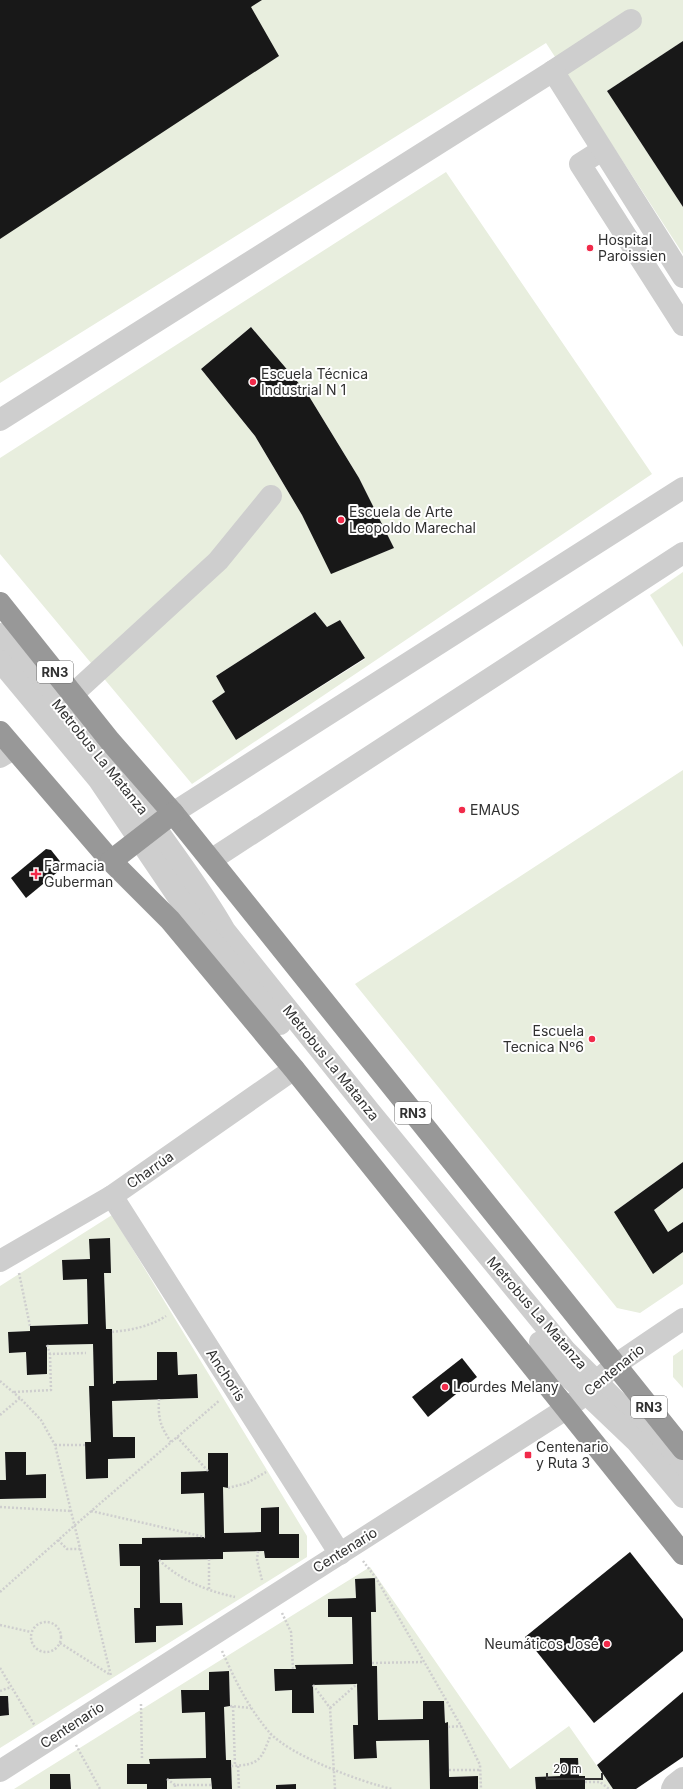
<svg xmlns="http://www.w3.org/2000/svg" width="683" height="1789" font-family="Inter,sans-serif">
	<style>
		.green { fill: #e8eede; fill-rule: evenodd }
		.building { fill: #181818 }
		.lines { fill: none; stroke-linecap: round; stroke-linejoin: round }
		.path { stroke: #cecece; stroke-width: 2.5; stroke-dasharray: 2 2; stroke-linecap: butt }
		.minor { stroke: #cecece; stroke-width: 22 }
		.highway { stroke: #989898; stroke-width: 22 }
		.poi-dot { fill: #f12a4a; stroke: #fff; stroke-width: 1.5 }
		.labels { text-anchor: middle; stroke-width: 4; stroke-linejoin: round; paint-order: stroke }
		.shield { fill: #fff; stroke: #6f6f6f; stroke-width: 1 }
		.shield-label { font-size: 13px; font-weight: bold; fill: #313131 }
		.poi-label { font-size: 14px; fill: #313131; stroke: #fff; text-anchor: start }
		.street-label { font-size: 14px; fill: #313131; stroke: #fff }
	</style>
	<rect width="100%" height="100%" fill="#fff"/>
	<g class="green">
		<path d="M0,0H683V41L607,91L683,207V254L546,43L0,383Z"/>
		<path d="M446,172L652,474L192,784L0,554V458ZM251,327L307,393L359,478L394,548L331,573L302,515L255,436L201,369ZM315,612L327,627L340,620L365,659L236,740L212,701L225,692L216,676Z"/>
		<path d="M683,572V647L650,595Z"/>
		<path d="M683,770V1162L614,1212L683,1252V1284L640,1313L617,1308L355,984Z"/>
		<path d="M683,1188V1222L668,1232L654,1210Z"/>
		<path d="M112,1215L307,1536V1557L0,1748V1716L9,1715L8,1696H0V1499L46,1498V1475H26V1452H5L6,1480H0V1286ZM90,1239L111,1273H104L106,1329H112L113,1384L116,1383V1381L157,1380V1352H177L178,1375L197,1374L198,1398L112,1401L113,1437H135V1458L108,1459V1478L87,1479L85,1442H91L89,1387L94,1386L93,1344L47,1345V1374L27,1375L26,1352L9,1353L8,1332L30,1331V1326L88,1324L87,1279L63,1280L62,1260L90,1259ZM208,1453H228V1487H223L224,1533L261,1532V1508L278,1507L279,1534H299V1557L265,1558L264,1551L223,1552V1559L159,1560L160,1603H182L183,1625L156,1626V1642L135,1643L134,1608H140V1566H120L119,1544H142V1538L205,1537L204,1493L181,1494V1472L208,1471Z"/>
		<path d="M683,1349V1388L673,1377V1356Z"/>
		<path d="M370,1567L510,1769L569,1726L613,1789H585L584,1776H579L578,1758L560,1759V1776L535,1777L536,1789H478L477,1776L449,1777L448,1723H445L444,1701L423,1702V1719L378,1720L377,1666H372L371,1612H376L375,1578L355,1579L356,1598L328,1599V1617H352L353,1664L296,1665V1669H274L275,1691L292,1690L293,1713H314L313,1685L357,1684L358,1725H354V1759L377,1758L376,1741L429,1740L430,1789H296L295,1784L276,1785V1789H232L231,1760H226L224,1707L230,1706L229,1671L209,1672V1690L181,1691L182,1713L205,1712L206,1758L150,1759V1764H127L128,1784H147V1789H71L70,1774H50V1789H14Z"/>
		<path d="M211,1778L212,1789H167V1779Z"/>
	</g>
	<g class="building">
		<path d="M0,0H262L251,7L279,56L0,239Z"/>
		<path d="M683,41V207L607,91Z"/>
		<path d="M251,327L307,393L359,478L394,548L331,574L302,515L255,436L201,369Z"/>
		<path d="M315,612L327,627L340,620L365,658L236,740L212,701L225,692L216,676Z"/>
		<path d="M46,849L51,850L63,865L60,870L26,898L11,878Z"/>
		<path d="M683,1162V1188L654,1210L668,1232L683,1222V1252L653,1274L614,1212Z"/>
		<path d="M110,1238L111,1273H104L106,1329H112L113,1384L116,1383V1381L157,1380V1352H177L178,1375L197,1374L198,1398L112,1401L113,1437H135V1458L108,1459V1478L86,1479L85,1442H91L89,1386H94L93,1344L47,1345V1374L27,1375L26,1352L9,1353L8,1332L30,1331V1326L88,1324L87,1279L63,1280L62,1260L90,1259L89,1239Z"/>
		<path d="M462,1358L477,1377L428,1417L412,1397Z"/>
		<path d="M5,1452H26V1475L46,1474V1498L0,1499V1480H6Z"/>
		<path d="M208,1453H228V1488L223,1487L224,1533L261,1532V1508L279,1507V1534H299V1558H265L264,1551L223,1552V1559L159,1560L160,1603H182L183,1625L156,1626V1642L135,1643L134,1608H140V1566H120L119,1544H142V1538L205,1537L204,1493L181,1494V1472L208,1471Z"/>
		<path d="M630,1552L683,1619V1651L594,1723L525,1637Z"/>
		<path d="M375,1578L376,1612H371L372,1666H377L378,1720L423,1719V1701H444L445,1723L448,1722L449,1777L478,1776V1789H430L429,1740L376,1741L377,1758L354,1759L353,1725H358L357,1684L313,1685L314,1713H292V1690L275,1691L274,1669H296L295,1665L353,1664L352,1617H328V1599L356,1598L355,1579Z"/>
		<path d="M229,1671L230,1706L224,1707L226,1760H231L232,1789H212L211,1778L167,1779V1789H147V1784H127V1764H150L149,1759L206,1758L205,1712L182,1713L181,1690H209V1672Z"/>
		<path d="M683,1692V1757L636,1789H613L597,1765Z"/>
		<path d="M0,1696H8L9,1715L0,1716Z"/>
		<path d="M560,1758H578L579,1776H585V1789H536L535,1777L560,1776Z"/>
		<path d="M50,1774H70L71,1789H50Z"/>
		<path d="M296,1784V1789H276V1785Z"/>
	</g>
	<g class="lines">
		<g class="path">
			<path d="M19,1273L30,1326"/>
			<path d="M112,1332C131,1330 149,1327 166,1316"/>
			<path d="M47,1345L50,1354"/>
			<path d="M0,1381L20,1398L41,1420L55,1445L111,1676"/>
			<path d="M14,1392L51,1390L50,1354L86,1353"/>
			<path d="M159,1399C158,1418 160,1426 171,1442"/>
			<path d="M0,1415L20,1398"/>
			<path d="M177,1437L208,1471"/>
			<path d="M55,1445H85"/>
			<path d="M228,1488L247,1483L266,1472"/>
			<path d="M0,1507L71,1511"/>
			<path d="M91,1511L205,1537"/>
			<path d="M58,1540L67,1549H80"/>
			<path d="M258,1551L257,1560L262,1580"/>
			<path d="M209,1559V1589"/>
			<path d="M159,1560C180,1580 207,1591 235,1597"/>
			<path d="M363,1561L376,1578L461,1726L480,1765L481,1789"/>
			<path d="M0,1592L74,1526L220,1400"/>
			<path d="M282,1613L291,1632L293,1669"/>
			<circle cx="46" cy="1637" r="15"/>
			<path d="M0,1625L31,1632"/>
			<path d="M60,1643L109,1674"/>
			<path d="M222,1651C235,1680 249,1709 270,1733C291,1756 361,1782 392,1789"/>
			<path d="M372,1663L424,1662"/>
			<path d="M0,1668L35,1726"/>
			<path d="M313,1685L330,1708L335,1789"/>
			<path d="M0,1691L11,1687"/>
			<path d="M141,1704L142,1760"/>
			<path d="M230,1706L251,1708"/>
			<path d="M233,1706L235,1766"/>
			<path d="M330,1708L357,1684"/>
			<path d="M448,1727L461,1726"/>
			<path d="M76,1745L100,1789"/>
			<path d="M231,1766C260,1765 261,1760 271,1734"/>
			<path d="M238,1766L239,1789"/>
			<path d="M449,1770H480"/>
			<path d="M167,1779L175,1785H211"/>
			<path d="M585,1782H600L609,1789"/>
			<path d="M175,1785V1789"/>
		</g>
		<g class="minor">
			<path d="M553,71L631,20"/>
			<path d="M602,150L580,164L683,325"/>
			<path d="M0,420L553,71L683,277"/>
			<path d="M0,634L136,799C165,844 199,885 225,931L370,1112L565,1350L646,1431L683,1476"/>
			<path d="M0,661L99,780L191,916L280,1024"/>
			<path d="M73,694L218,561L271,496"/>
			<path d="M0,757L13,749"/>
			<path d="M173,813L683,488"/>
			<path d="M211,860L683,553"/>
			<path d="M112,1196L340,1554"/>
			<path d="M0,1261L112,1196L294,1069"/>
			<path d="M540,1342L570,1378L636,1441L683,1497"/>
			<path d="M0,1771L558,1414L586,1394L597,1381L615,1365L683,1319"/>
			<path d="M672,1789L674,1785L683,1778"/>
		</g>
		<g class="highway">
			<path d="M0,603L110,741L173,813L683,1449"/>
			<path d="M0,732L111,861L170,920L294,1069L683,1554"/>
			<path d="M111,861L173,813"/>
		</g>
	</g>
	<g class="poi-dot">
		<circle cx="590" cy="248" r="4"/>
		<circle cx="253" cy="382" r="4"/>
		<circle cx="341" cy="520" r="4"/>
		<circle cx="462" cy="810" r="4"/>
		<path d="M34 868h4v4h4v4h-4v4h-4v-4h-4v-4h4z"/>
		<circle cx="592" cy="1039" r="4"/>
		<circle cx="445" cy="1387" r="4"/>
		<rect x="524" y="1451" width="8" height="8" rx="2"/>
		<circle cx="607" cy="1644" r="4"/>
	</g>
	<g class="labels">
		<g class="shield">
			<rect x="37" y="661" width="36" height="22" rx="3"/>
			<rect x="395" y="1102" width="36" height="22" rx="3"/>
			<rect x="631" y="1396" width="36" height="22" rx="3"/>
		</g>
		<g class="shield-label">
			<text x="55" y="677">RN3</text>
			<text x="413" y="1118">RN3</text>
			<text x="649" y="1412">RN3</text>
		</g>
		<g class="poi-label">
			<text x="598" y="245">Hospital<tspan x="598" dy="16">Paroissien</tspan></text>
			<text x="261" y="379">Escuela Técnica<tspan x="261" dy="16">Industrial N 1</tspan></text>
			<text x="349" y="517">Escuela de Arte<tspan x="349" dy="16">Leopoldo Marechal</tspan></text>
			<text x="470" y="815">EMAUS</text>
			<text x="44" y="871">Farmacia<tspan x="44" dy="16">Guberman</tspan></text>
			<text x="584" y="1036" text-anchor="end">Escuela<tspan x="584" dy="16">Tecnica Nº6</tspan></text>
			<text x="453" y="1392">Lourdes Melany</text>
			<text x="536" y="1452">Centenario<tspan x="536" dy="16">y Ruta 3</tspan></text>
			<text x="599" y="1649" text-anchor="end">Neumáticos José</text>
		</g>
		<g class="street-label">
			<text transform="translate(100 757) rotate(51)" y="5">Metrobus La Matanza</text>
			<text transform="translate(331 1063) rotate(51)" y="5">Metrobus La Matanza</text>
			<text transform="translate(150 1170) rotate(-35)" y="5">Charrúa</text>
			<text transform="translate(537 1313) rotate(49)" y="5">Metrobus La Matanza</text>
			<text transform="translate(614 1370) rotate(-39)" y="5">Centenario</text>
			<text transform="translate(226 1375) rotate(57)" y="5">Anchoris</text>
			<text transform="translate(345 1550) rotate(-32)" y="5">Centenario</text>
			<text transform="translate(72 1725) rotate(-33)" y="5">Centenario</text>
		</g>
	</g>
	<path d="M547 1773v6h55v-6" fill="none" stroke="#313131" stroke-width="2"/>
	<text x="553" y="1773" font-size="12" fill="#313131" stroke="#ffffff" stroke-width="3" paint-order="stroke">20 m</text>
</svg>
